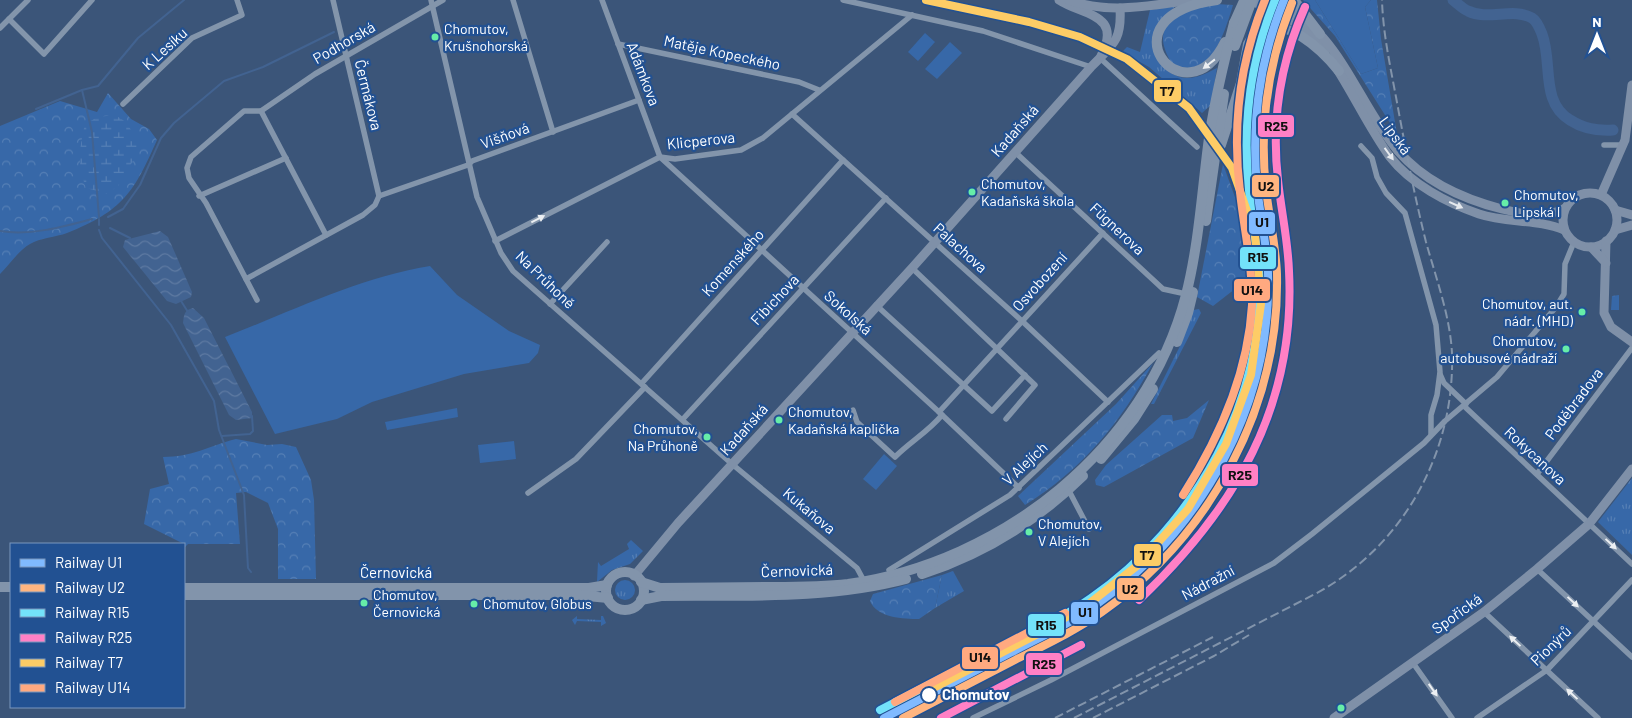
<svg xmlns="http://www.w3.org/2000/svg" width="1632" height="718" font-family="Barlow,sans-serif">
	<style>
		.grass { fill: url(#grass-tufts) }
		.forest { fill: url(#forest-crowns) }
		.wetland { fill: url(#wetland-marsh) }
		.garden { fill: #3768a8 }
		.water { fill: url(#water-waves) }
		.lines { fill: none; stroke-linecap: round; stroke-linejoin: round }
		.stream { stroke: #426391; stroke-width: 2 }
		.river { stroke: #426391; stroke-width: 11 }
		.street { stroke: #8395ab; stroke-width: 5.5 }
		.secondary { stroke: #7f90a8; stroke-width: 9 }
		.highway { stroke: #8294ab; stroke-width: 10 }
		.rail { stroke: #8294ab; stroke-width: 2; stroke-dasharray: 9 4; stroke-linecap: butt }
		.highway-bridge { stroke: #8294ab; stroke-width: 10 }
		.rail-1-casing { stroke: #225192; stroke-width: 11 }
		.rail-2-casing { stroke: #225192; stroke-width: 11 }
		.rail-3-casing { stroke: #225192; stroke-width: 11 }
		.rail-4-casing { stroke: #225192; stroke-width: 11 }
		.rail-5-casing { stroke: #225192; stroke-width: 11 }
		.rail-6-casing { stroke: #225192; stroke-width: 11 }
		.rail-1 { stroke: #80baff; stroke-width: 8 }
		.rail-2 { stroke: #ffb580; stroke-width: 8 }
		.rail-3 { stroke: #73e2fa; stroke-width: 8 }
		.rail-4 { stroke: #ff80c5; stroke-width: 8 }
		.rail-5 { stroke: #fdcc66; stroke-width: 8 }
		.rail-6 { stroke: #ffa980; stroke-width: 8 }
		.oneway { fill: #eceff2 }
		.oneway2 { fill: #e5e9ee }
		.bus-dot { fill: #66eda8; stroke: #225192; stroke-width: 2 }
		.stop-dot { fill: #fff; stroke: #225192; stroke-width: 2 }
		.labels { text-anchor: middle; stroke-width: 4.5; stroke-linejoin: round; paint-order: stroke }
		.bus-label { font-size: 14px; fill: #fff; stroke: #225192; text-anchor: start }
		.street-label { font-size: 15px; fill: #fff; stroke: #225192 }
		.stop-label { font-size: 15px; font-weight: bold; fill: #fff; stroke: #225192; text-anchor: start }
		.line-badge { stroke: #225192; stroke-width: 2 }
		.pale-badge-label { font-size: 14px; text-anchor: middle; font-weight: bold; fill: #111 }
	</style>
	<defs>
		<pattern id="grass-tufts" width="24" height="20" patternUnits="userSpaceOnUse" patternTransform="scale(1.25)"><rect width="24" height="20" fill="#3768a8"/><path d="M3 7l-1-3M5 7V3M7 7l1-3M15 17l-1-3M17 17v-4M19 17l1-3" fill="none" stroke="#557fb5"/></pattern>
		<pattern id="forest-crowns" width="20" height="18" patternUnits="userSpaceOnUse" patternTransform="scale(1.25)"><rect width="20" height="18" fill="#3768a8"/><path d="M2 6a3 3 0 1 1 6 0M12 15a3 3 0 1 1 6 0" fill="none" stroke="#557fb5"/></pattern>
		<pattern id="wetland-marsh" width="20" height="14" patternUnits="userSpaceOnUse" patternTransform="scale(1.25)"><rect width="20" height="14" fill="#3768a8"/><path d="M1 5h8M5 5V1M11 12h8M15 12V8" fill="none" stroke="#557fb5"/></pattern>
		<pattern id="water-waves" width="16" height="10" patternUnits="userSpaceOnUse" patternTransform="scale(1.25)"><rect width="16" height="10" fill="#426391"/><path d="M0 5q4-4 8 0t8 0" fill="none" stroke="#5e7aa2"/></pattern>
	</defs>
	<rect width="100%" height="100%" fill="#3b5579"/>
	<g class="grass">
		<path d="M1176,6C1169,12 1162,18 1157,26C1144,48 1163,78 1188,78C1198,78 1209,72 1217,68L1211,105L1202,113L1149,67L1122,52L1127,47L1140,52L1150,10Z"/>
		<path d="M1619,295V310H1611L1612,296Z"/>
		<path d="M1199,309L1201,313L1154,404H1151L1182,342L1193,310Z"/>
		<path d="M1632,478V555L1598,522Z"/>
		<path d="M631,540L643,551L630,564L612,570L597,582L598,562L601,566L629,549L627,544Z"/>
		<path d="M953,571L964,591L935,608L942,575Z"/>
		<circle cx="625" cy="590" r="10"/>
		<path d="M577,616V619L601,620V616H603L606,623L601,626V622L577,621L575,625L572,620Z"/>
	</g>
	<g class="forest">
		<path d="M1303,0H1315L1361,74L1378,68L1365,7L1371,0H1377L1381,39L1397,134L1335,36Z"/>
		<path d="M1216,4L1233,5C1228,22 1217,58 1200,66C1191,70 1182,67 1173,65C1146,23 1179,10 1216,4Z"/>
		<path d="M108,93L131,119L149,129L157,140C134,192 123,211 67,233C56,237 40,238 30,244C19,250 9,265 0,274V126L60,101L97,112Z"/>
		<path d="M1223,164L1246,228L1253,275L1213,306L1197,297Z"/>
		<path d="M1153,363C1121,422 1082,470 1025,505L1018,496L1116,404Z"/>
		<path d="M1209,400L1193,438L1104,487L1096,485L1095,480L1106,465L1162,415H1172L1173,421L1187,418Z"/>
		<path d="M236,439L267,445L282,444L296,447L311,480L314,500L316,579H278V529L268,503L246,492L236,493L240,544H188L185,547L184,544L144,524L150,489L169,484L163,457C192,457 209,446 236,439Z"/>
		<path d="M942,575L935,608L919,619C904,619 877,618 870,601L873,594Z"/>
	</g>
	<path class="wetland" d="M115,115L126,122L141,146L120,184L108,194L86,188C77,163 79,150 85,124L98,117Z"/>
	<g class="garden">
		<path d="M1315,0H1371L1365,7L1378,68L1361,74Z"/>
		<path d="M925,33L935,42L918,61L908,52Z"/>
		<path d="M950,42L962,53L937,79L925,69Z"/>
		<path d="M430,266L457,295L509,331L540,345L538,353L529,363L464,374L372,402L337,419L275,434L225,337C292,311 358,278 430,266Z"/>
		<path d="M457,408L458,417L387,430L385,422Z"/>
		<path d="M514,441L516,459L480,463L478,445Z"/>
		<path d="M884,454L897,466L876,490L863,479Z"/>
	</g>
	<g class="water">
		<path d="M160,231L168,237L192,292L191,297L176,304L167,301L123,247L125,240Z"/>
		<path d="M193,308L204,318L252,412V418L236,420L229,415L183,323C184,315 184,310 193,308Z"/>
	</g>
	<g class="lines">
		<g class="stream">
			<path d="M36,109L82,90"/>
			<path d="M99,217L92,132L82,90L98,86L138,38L184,0"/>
			<path d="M108,217L123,209L140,185L161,138L174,123L224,81L263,67L334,32"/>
			<path d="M99,225V219"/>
			<path d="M110,228L130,238"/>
			<path d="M99,230L102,238L171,325L214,401L219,430L244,495L248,568L251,572"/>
			<path d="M0,231C30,236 63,227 92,219"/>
			<path d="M181,301L188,312"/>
			<path d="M222,436L250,434L253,431L252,416"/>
		</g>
		<path class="river" d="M1453,0C1458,4 1463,9 1468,11C1488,21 1513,7 1532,18C1537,21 1540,29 1542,34C1553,63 1540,102 1570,120C1584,129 1597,131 1613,130"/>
		<g class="street">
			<path d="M333,0L379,196"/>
			<path d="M431,0L477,197L501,253L513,271L732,464L857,568L864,581"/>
			<path d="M513,0L553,132"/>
			<path d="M602,0L660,157"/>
			<path d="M843,0L983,31L1091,67"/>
			<path d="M9,19L44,54L92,0"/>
			<path d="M0,28L28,0"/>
			<path d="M618,44L799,82L819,90"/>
			<path d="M1100,58L1197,147"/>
			<path d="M123,104L192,38L242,15L237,0"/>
			<path d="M261,111L315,74L443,0"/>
			<path d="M792,114L1022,321L1108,402"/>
			<path d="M1604,145H1624"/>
			<path d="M1361,146L1372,158L1377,177L1386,193L1405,213L1436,325L1440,372L1437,395L1431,415V434"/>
			<path d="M1015,152L1163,289L1186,294"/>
			<path d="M660,157L939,412L1019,488"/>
			<path d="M199,196L286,158"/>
			<path d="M379,196L468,165L472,161L639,100"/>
			<path d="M495,241L660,157L675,159L741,150L763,138L912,15"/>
			<path d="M912,268L1035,385L1006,419"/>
			<path d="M246,279L363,215L375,205L379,196"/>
			<path d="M257,300L206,203L189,178L187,168L191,157L244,111H261L326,235"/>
			<path d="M550,304L607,242"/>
			<path d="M876,305L992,411L1025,375"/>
			<path d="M1440,374L1444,383L1466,404"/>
			<path d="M642,383L843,160"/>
			<path d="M1464,406L1632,564"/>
			<path d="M853,410L857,422L895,457C910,442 929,431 942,415"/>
			<path d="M939,412L1103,233"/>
			<path d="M683,419L886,198"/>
			<path d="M1537,474L1632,348"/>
			<path d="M1068,489L1089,529"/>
			<path d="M528,493L576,459L645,387"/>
			<path d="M1537,569L1632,657"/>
			<path d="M889,570L1010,495L1159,353"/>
			<path d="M1484,612L1598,718"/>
			<path d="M1413,663L1452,718"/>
			<path d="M973,718L1051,680L1274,563L1312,534L1424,443L1445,421L1497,377L1556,307L1564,294L1565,264L1574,242"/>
			<path d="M1477,718L1547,670L1632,580"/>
		</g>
		<g class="secondary">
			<path d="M1059,0C1083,16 1123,13 1101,56"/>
			<path d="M1069,0C1110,15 1151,5 1193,0"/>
			<path d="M1245,0C1278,8 1303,24 1325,51"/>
			<path d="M1267,0C1337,21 1355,100 1398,151C1425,182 1463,199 1502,209C1521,214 1547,219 1565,208"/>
			<path d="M1335,66C1354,95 1369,128 1390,157C1411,184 1447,203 1479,214C1506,223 1539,219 1564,230"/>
			<circle cx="1590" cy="220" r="27"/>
			<path d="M1601,195L1625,140L1632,85"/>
			<path d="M1615,210L1632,215"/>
			<path d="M1615,230L1632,225"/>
			<path d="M1606,241L1604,313L1611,327L1632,342"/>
			<path d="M1591,247L1606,263"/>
			<path d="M634,576L678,523L912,268L1091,67C1112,45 1122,42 1120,8"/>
			<path d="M1334,718L1484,612L1537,569L1589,524L1632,469"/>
		</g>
		<g class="highway">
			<path d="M1217,0C1098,16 1185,124 1225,42"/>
			<path d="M1294,0L1320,34"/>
			<path d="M1221,145L1241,83L1248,44L1256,31C1285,14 1322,50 1339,71"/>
			<path d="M1206,221L1224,94"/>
			<path d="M1177,342L1188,313L1193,292"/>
			<path d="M1101,459L1134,419L1153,389"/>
			<circle cx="625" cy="591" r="19"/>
			<path d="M922,574C983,554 1038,520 1083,476"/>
			<path d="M641,582L660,588C698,588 735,587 773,587C798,587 823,587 848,584C1002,562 1146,449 1186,295C1199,244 1202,190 1209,138C1215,99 1224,61 1234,23"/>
			<path d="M0,587H11"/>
			<path d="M184,588H589L607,585"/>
			<path d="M184,595H395"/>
			<path d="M415,595H577L608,598"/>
			<path d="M641,600L661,596C743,595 826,600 906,579"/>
		</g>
		<g class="rail">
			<path d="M1248,89C1243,145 1244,183 1257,237"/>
			<path d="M1055,718L1213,637"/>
			<path d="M1074,718L1315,594C1403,547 1455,453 1452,353C1450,316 1436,278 1426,242C1414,194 1405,146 1396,97C1390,65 1383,33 1382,0"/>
			<path d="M1093,718L1214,656L1249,635"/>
		</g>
		<g class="highway-bridge">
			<path d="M1234,23L1243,3"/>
			<path d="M1235,46L1252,0"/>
		</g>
		<defs>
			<path id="rail-1" d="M884,718C926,696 968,675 1010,653C1039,638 1070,624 1097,604C1203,529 1272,404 1268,273C1267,245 1260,216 1257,187C1251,122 1259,61 1284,0"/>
			<path id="rail-2" d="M903,718C940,699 978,679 1015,660C1045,645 1075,631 1102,612C1211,535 1280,407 1277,274C1276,245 1269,217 1266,189C1259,124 1268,63 1292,3"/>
			<path id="rail-3" d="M880,710C921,689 963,667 1004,646C1034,631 1064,617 1091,598C1195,526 1267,398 1259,271C1257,244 1251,217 1249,190C1242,124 1250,61 1275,0"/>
			<g id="rail-4">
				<path d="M1139,600C1235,509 1296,406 1289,271C1288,240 1281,210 1278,180C1271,119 1280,63 1305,7"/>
				<path d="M941,718L1081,645"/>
			</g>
			<path id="rail-5" d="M926,0L1029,22L1080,37L1127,59L1189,108L1232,168L1255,234L1261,304L1251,375L1226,444L1188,509L1138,565L1090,603L1036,635L926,692"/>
			<g id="rail-6">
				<path d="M1183,495C1220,437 1248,374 1252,305C1253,267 1244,230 1240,192C1232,127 1240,61 1265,0"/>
				<path d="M895,702L1065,613"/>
			</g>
		</defs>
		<use href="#rail-1" class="rail-1-casing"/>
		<use href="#rail-2" class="rail-2-casing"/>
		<use href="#rail-3" class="rail-3-casing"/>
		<use href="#rail-4" class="rail-4-casing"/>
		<use href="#rail-5" class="rail-5-casing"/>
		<use href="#rail-6" class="rail-6-casing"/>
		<use href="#rail-1" class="rail-1"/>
		<use href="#rail-2" class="rail-2"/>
		<use href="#rail-3" class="rail-3"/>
		<use href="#rail-4" class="rail-4"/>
		<use href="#rail-5" class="rail-5"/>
		<use href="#rail-6" class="rail-6"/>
	</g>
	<defs><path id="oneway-solid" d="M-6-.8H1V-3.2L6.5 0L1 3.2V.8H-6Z" transform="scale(1.25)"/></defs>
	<g class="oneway">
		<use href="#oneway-solid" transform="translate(1209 64) rotate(142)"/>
		<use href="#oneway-solid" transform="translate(538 219) rotate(-27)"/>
		<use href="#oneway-solid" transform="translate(1611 544) rotate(43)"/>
		<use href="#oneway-solid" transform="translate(1573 602) rotate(43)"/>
		<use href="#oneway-solid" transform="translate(1515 641) rotate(-137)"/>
		<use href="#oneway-solid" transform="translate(1433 690) rotate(55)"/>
		<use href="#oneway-solid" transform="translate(1572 694) rotate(-137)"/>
	</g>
	<g class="oneway2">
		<use href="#oneway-solid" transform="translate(1389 154) rotate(54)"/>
		<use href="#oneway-solid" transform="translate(1456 205) rotate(24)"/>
	</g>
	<g class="bus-dot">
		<circle cx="435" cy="37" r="4.5"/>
		<circle cx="972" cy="192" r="4.5"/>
		<circle cx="1505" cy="203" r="4.5"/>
		<circle cx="1582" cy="312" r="4.5"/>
		<circle cx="1566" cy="349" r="4.5"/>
		<circle cx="779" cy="420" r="4.5"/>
		<circle cx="707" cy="437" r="4.5"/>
		<circle cx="1029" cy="532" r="4.5"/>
		<circle cx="364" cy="603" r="4.5"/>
		<circle cx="474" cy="604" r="4.5"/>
		<circle cx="1341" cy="708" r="4.5"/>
	</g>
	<circle class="stop-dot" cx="929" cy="695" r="8"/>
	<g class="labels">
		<g class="bus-label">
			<text x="444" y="34">Chomutov,<tspan x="444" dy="17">Krušnohorská</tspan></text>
			<text x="981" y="189">Chomutov,<tspan x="981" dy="17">Kadaňská škola</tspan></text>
			<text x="1514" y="200">Chomutov,<tspan x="1514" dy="17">Lipská I</tspan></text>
			<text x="1573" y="309" text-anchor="end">Chomutov, aut.<tspan x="1573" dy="17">nádr. (MHD)</tspan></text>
			<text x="1557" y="346" text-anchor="end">Chomutov,<tspan x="1557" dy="17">autobusové nádraží</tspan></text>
			<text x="788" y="417">Chomutov,<tspan x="788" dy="17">Kadaňská kaplička</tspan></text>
			<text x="698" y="434" text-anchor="end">Chomutov,<tspan x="698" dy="17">Na Průhoně</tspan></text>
			<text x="1038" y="529">Chomutov,<tspan x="1038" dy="17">V Alejích</tspan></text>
			<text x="373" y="600">Chomutov,<tspan x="373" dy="17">Černovická</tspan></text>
			<text x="483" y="609">Chomutov, Globus</text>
		</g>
		<g class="street-label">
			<text transform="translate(344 43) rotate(-30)" y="5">Podhorská</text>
			<text transform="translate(165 49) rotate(-42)" y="5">K Lesíku</text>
			<text transform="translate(722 53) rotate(12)" y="5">Matěje Kopeckého</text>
			<text transform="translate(643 74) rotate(69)" y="5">Adámkova</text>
			<text transform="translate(368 95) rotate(76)" y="5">Čermákova</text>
			<text transform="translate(1015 131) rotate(-49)" y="5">Kadaňská</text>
			<text transform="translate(505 136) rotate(-20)" y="5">Višňová</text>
			<text transform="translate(1395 136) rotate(54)" y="5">Lipská</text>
			<text transform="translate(701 141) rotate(-6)" y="5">Klicperova</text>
			<text transform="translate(1117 229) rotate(43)" y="5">Fügnerova</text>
			<text transform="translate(960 248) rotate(42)" y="5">Palachova</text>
			<text transform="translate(733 263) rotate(-48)" y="5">Komenského</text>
			<text transform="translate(545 280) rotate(44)" y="5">Na Průhoně</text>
			<text transform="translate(1040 282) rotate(-48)" y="5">Osvobození</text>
			<text transform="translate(775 300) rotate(-47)" y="5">Fibichova</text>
			<text transform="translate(848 313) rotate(42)" y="5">Sokolská</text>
			<text transform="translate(1574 404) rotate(-53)" y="5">Poděbradova</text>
			<text transform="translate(744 430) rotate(-48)" y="5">Kadaňská</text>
			<text transform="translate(1535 456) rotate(43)" y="5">Rokycanova</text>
			<text transform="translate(1025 464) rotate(-43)" y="5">V Alejích</text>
			<text transform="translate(809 511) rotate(40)" y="5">Kukaňova</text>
			<text transform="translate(797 571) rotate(-2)" y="5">Černovická</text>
			<text x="396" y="578">Černovická</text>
			<text transform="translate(1208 583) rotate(-28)" y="5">Nádražní</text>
			<text transform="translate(1457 614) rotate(-36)" y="5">Spořická</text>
			<text transform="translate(1551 646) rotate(-44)" y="5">Pionýrů</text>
		</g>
		<g class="stop-label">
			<text x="942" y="700">Chomutov</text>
		</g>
	</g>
	<g class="line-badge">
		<rect x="1153" y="79" width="29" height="24" rx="5" fill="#fdcc66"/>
		<rect x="1257" y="114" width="38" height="24" rx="5" fill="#ff80c5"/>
		<rect x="1251" y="174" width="29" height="24" rx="5" fill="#ffb580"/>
		<rect x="1248" y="211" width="28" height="24" rx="5" fill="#80baff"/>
		<rect x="1239" y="246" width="38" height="24" rx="5" fill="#73e2fa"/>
		<rect x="1233" y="278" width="38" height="24" rx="5" fill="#ffa980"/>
		<rect x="1221" y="463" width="38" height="24" rx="5" fill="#ff80c5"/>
		<rect x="1133" y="543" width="29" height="24" rx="5" fill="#fdcc66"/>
		<rect x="1116" y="577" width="29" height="24" rx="5" fill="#ffb580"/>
		<rect x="1070" y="601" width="29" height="24" rx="5" fill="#80baff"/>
		<rect x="1027" y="613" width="38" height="24" rx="5" fill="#73e2fa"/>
		<rect x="961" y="646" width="38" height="24" rx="5" fill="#ffa980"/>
		<rect x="1025" y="652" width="38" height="24" rx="5" fill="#ff80c5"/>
	</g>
	<g class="pale-badge-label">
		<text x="1167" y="96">T7</text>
		<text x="1276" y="131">R25</text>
		<text x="1266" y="191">U2</text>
		<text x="1262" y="227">U1</text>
		<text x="1258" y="262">R15</text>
		<text x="1252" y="295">U14</text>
		<text x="1240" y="480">R25</text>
		<text x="1147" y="560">T7</text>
		<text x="1130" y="594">U2</text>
		<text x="1085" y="617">U1</text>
		<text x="1046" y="630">R15</text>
		<text x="980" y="662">U14</text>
		<text x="1044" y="669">R25</text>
	</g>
	<rect x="10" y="543" width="175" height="165" fill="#225192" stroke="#7a97be"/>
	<rect x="20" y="559" width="25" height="8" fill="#80baff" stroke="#7a97be"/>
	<text x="55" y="568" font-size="15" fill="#ffffff">Railway U1</text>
	<rect x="20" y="584" width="25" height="8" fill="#ffb580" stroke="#7a97be"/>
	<text x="55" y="593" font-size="15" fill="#ffffff">Railway U2</text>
	<rect x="20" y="609" width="25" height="8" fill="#73e2fa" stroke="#7a97be"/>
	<text x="55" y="618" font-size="15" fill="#ffffff">Railway R15</text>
	<rect x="20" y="634" width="25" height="8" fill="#ff80c5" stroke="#7a97be"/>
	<text x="55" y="643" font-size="15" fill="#ffffff">Railway R25</text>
	<rect x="20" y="659" width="25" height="8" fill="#fdcc66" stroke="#7a97be"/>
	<text x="55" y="668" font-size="15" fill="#ffffff">Railway T7</text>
	<rect x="20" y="684" width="25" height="8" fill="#ffa980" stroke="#7a97be"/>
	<text x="55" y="693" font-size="15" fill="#ffffff">Railway U14</text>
	<g transform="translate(1597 35)" stroke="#225192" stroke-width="4" paint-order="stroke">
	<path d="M0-4L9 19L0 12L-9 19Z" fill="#ffffff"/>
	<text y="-8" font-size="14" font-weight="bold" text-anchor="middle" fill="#ffffff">N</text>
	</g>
</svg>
